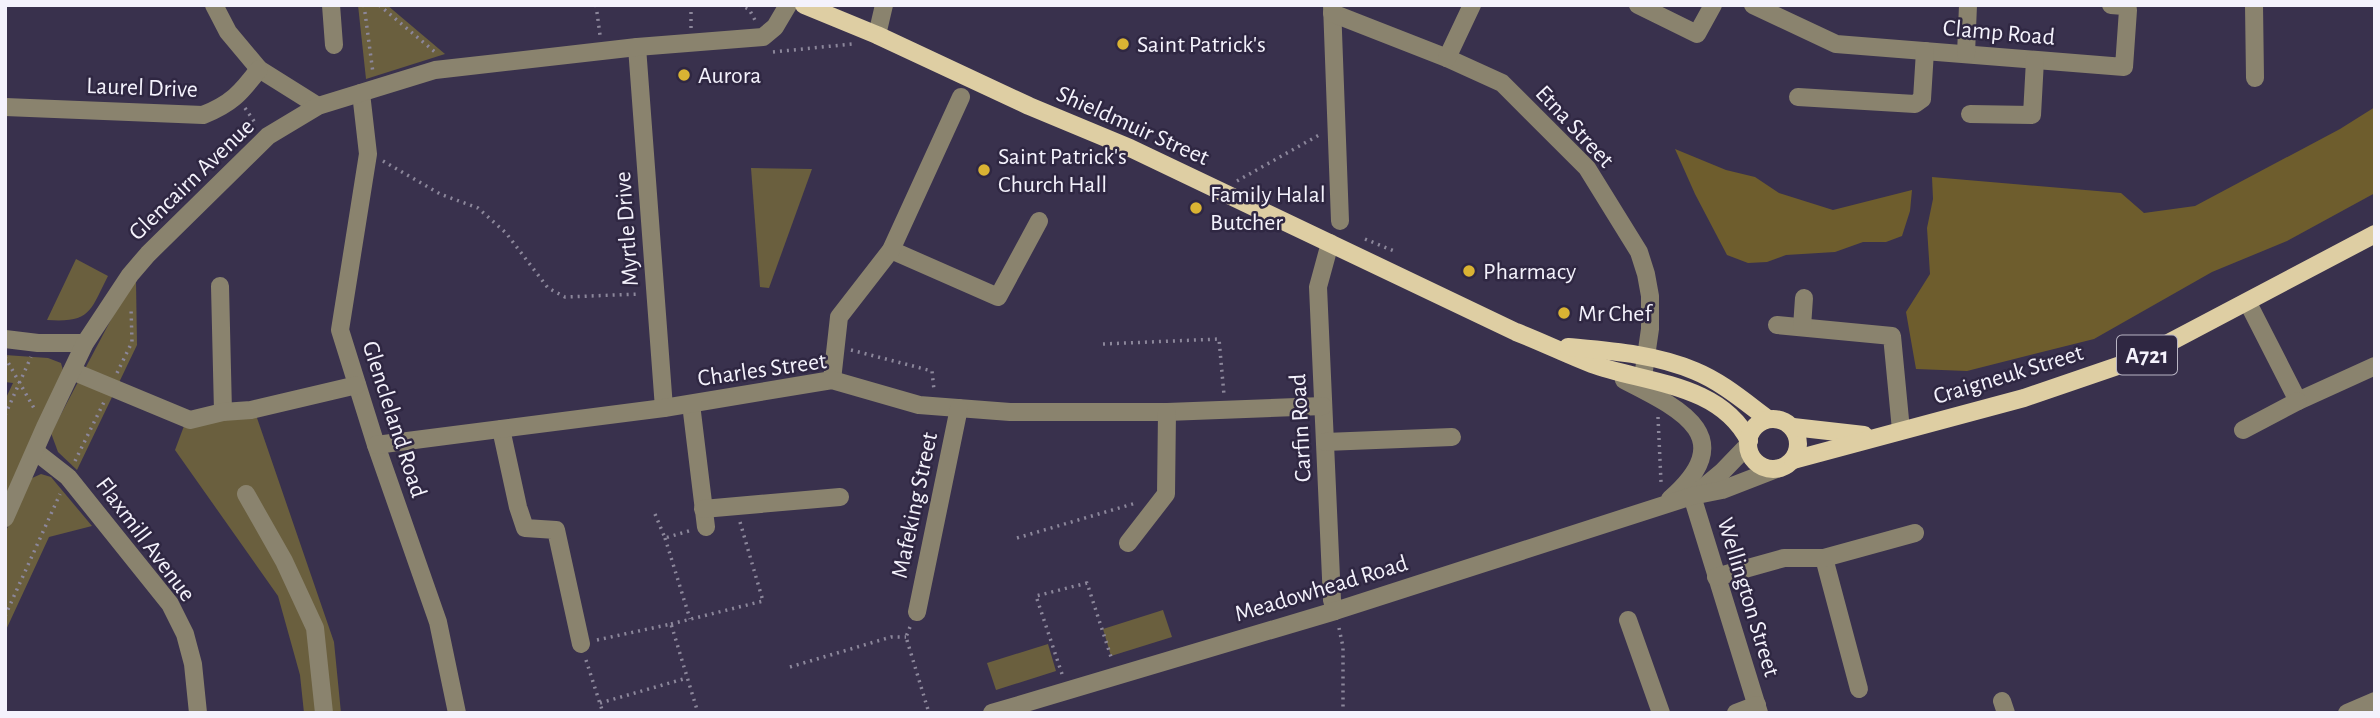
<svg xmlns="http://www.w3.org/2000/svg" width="2380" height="718" font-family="'Alegreya Sans',sans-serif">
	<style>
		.green { fill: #6a5f3e }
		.forest { fill: #6e5d2d }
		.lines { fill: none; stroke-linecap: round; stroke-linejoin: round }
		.path { stroke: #8c879b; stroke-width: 3.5; stroke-dasharray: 2 5; stroke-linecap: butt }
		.minor { stroke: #8a836e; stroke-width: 18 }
		.major { stroke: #decea3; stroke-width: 18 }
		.poi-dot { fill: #dab333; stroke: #2f2742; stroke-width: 2.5 }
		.labels { text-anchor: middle; stroke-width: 5; stroke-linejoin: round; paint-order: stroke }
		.shield { fill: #2f2742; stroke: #b9b5c4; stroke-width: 2 }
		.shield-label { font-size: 23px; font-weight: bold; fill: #f4f2fc }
		.street-label { font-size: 24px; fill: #f4f2fc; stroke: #2f2742 }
		.poi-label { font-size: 24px; fill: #f4f2fc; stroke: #2f2742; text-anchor: start }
	</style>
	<rect width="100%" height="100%" fill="#39314d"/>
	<g class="green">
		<path d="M358,5H387L445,54L366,79Z"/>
		<path d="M751,168L812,169L769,288L760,287Z"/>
		<path d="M76,259L108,276C90,311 91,323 47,320Z"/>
		<path d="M136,282L137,345L77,470L58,452L51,433L124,295Z"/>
		<path d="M5,355L48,358L61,363L64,374L5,500V400L13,383L5,382Z"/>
		<path d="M256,415L334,642L341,713H304L300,675L278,596L175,450L184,426Z"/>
		<path d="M41,474L51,477L92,526L49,537L5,632V533L30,479Z"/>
		<path d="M1163,610L1172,637L1111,656L1103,629Z"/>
		<path d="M1048,644L1056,671L996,690L987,663Z"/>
	</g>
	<g class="forest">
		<path d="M2375,107V193L2287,241L2212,272L2094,339L1967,371L1916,369L1906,312L1930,274L1927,228L1933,199L1932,177L2121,193L2144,213L2195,206L2340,129Z"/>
		<path d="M1675,149L1726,170L1755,177L1779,193L1833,210L1912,190L1910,211L1902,236L1886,242H1863L1835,252L1786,255L1767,262L1748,263L1727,255L1695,194Z"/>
	</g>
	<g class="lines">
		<g class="path">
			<path d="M364,5L373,73"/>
			<path d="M379,5L435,52"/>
			<path d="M596,5L600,35"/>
			<path d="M739,5L749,9L756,22"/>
			<path d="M691,28V5"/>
			<path d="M773,52L852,44"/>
			<path d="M245,108L256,124"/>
			<path d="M383,161L440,194L478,208L506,233L548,288L565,297L640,294"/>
			<path d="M1237,181L1319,135"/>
			<path d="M1365,239L1394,251L1393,254"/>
			<path d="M1103,344L1219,339L1224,395"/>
			<path d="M851,350L932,371L934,390"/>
			<path d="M5,357L35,410"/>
			<path d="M117,373L132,342L131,307"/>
			<path d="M5,415L31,357"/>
			<path d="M1658,417L1661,482"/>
			<path d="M75,461L104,402"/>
			<path d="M655,514L665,538L692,530"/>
			<path d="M665,538L690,619"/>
			<path d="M1017,538L1136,503"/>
			<path d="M5,616L60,494"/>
			<path d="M671,624L763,601L740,522"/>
			<path d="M910,627L906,637L929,713"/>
			<path d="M1339,628L1343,647V713"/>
			<path d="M597,640L671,624L698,713"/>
			<path d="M586,660L603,713"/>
			<path d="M790,667L891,637H906"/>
			<path d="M1062,674L1036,596L1087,583L1112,660"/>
			<path d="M600,703L687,678"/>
		</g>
		<g class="minor">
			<path d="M214,5L228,32L259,69L318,106"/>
			<path d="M331,5L334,45"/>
			<path d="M1332,5L1340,221"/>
			<path d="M1638,5L1697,34L1713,5"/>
			<path d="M1753,5L1836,44L2124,67L2128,10L2124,6L2111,5"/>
			<path d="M2254,5L2255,78"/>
			<path d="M1332,13L1447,58L1502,83L1587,168L1639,252L1646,274L1650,296V329L1643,377"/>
			<path d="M877,35L884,5"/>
			<path d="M637,47L664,408"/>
			<path d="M1966,54L1968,5"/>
			<path d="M1447,58L1472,5"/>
			<path d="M361,93L368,154L340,330L376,445L438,622L457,713"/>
			<path d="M1798,97L1915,104L1922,99L1925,51"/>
			<path d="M5,107L203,115C231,104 241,93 259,69"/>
			<path d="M1970,114L2032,115L2035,60"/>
			<path d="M1330,243L1318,287L1332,600L1335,611"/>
			<path d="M891,250L998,297L1039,221"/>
			<path d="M220,286L223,412"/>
			<path d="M2248,303L2298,401L2375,366"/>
			<path d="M1777,325L1892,336L1901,430"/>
			<path d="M1802,327L1804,298"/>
			<path d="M5,339L38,343H85"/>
			<path d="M72,371L190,420L223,412L251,410L357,385"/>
			<path d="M832,380L839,317L891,250L961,97"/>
			<path d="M1624,380C1681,409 1741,437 1670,499"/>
			<path d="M691,404L706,527"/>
			<path d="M501,429L518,507L525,528L556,530L581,644"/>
			<path d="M2243,430L2298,401"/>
			<path d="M1325,442L1452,437"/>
			<path d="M376,445L664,408L832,380L919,405L1010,412H1167L1323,406"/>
			<path d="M36,452L68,477L170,604L185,634L193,664L198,713"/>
			<path d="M1698,492L1722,472L1748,445"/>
			<path d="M246,494L284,561L315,628L324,713"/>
			<path d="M1692,496L1759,713"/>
			<path d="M703,509L840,497"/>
			<path d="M5,518L45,427L85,343L130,275L148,254L268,136L318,106L435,70L637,47L763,37L775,27L788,5"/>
			<path d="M1128,543L1166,494L1167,412"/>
			<path d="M1824,558L1859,689"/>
			<path d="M1716,577L1784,558H1824L1915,533"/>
			<path d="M917,612L959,408"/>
			<path d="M1628,620L1661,713"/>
			<path d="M2002,701L2006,713"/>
			<path d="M992,713L1335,611L1692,496L1722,490L1779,468"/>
			<path d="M1736,713L1757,705"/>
			<path d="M2347,713L2375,701"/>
		</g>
		<g class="major">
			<path d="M804,5L877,35L1029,106L1130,148L1516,332C1542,342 1566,354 1592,364C1644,383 1720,383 1749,441"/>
			<path d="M1568,347C1611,351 1655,354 1695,371C1722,382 1745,402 1768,419"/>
			<circle cx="1773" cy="444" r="25"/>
			<path d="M1793,427L1864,435"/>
			<path d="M1793,460L2024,398L2138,359L2375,234"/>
		</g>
	</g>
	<g class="poi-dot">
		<circle cx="1123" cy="44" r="7"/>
		<circle cx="684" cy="75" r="7"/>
		<circle cx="984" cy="170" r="7"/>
		<circle cx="1196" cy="208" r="7"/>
		<circle cx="1469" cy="271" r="7"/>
		<circle cx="1564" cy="313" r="7"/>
	</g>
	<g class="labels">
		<rect class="shield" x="2117" y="335.5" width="60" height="39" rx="5"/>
		<g class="shield-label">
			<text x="2147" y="363">A721</text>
		</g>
		<g class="street-label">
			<text transform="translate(1999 32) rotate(5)" y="8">Clamp Road</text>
			<text transform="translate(142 87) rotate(2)" y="8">Laurel Drive</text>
			<text transform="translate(1133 125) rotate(24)" y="8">Shieldmuir Street</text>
			<text transform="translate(1575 126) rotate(47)" y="8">Etna Street</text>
			<text transform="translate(191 179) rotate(-44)" y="8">Glencairn Avenue</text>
			<text transform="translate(626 229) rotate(-94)" y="8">Myrtle Drive</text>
			<text transform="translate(762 369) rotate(-8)" y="8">Charles Street</text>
			<text transform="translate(2008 374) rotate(-17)" y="8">Craigneuk Street</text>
			<text transform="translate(395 419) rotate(72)" y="8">Glencleland Road</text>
			<text transform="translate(1300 428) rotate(-93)" y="8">Carfin Road</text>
			<text transform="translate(914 505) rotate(-78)" y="8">Mafeking Street</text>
			<text transform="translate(146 539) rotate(53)" y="8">Flaxmill Avenue</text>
			<text transform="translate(1321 588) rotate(-17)" y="8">Meadowhead Road</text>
			<text transform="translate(1749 597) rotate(73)" y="8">Wellington Street</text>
		</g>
		<g class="poi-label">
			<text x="1137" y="52">Saint Patrick's</text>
			<text x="698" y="83">Aurora</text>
			<text x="998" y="164">Saint Patrick's<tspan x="998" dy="28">Church Hall</tspan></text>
			<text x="1210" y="202">Family Halal<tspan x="1210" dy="28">Butcher</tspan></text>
			<text x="1483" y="279">Pharmacy</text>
			<text x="1578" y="321">Mr Chef</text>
		</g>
	</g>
	<rect width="2380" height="718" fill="none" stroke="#f4f2fc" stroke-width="14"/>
</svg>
